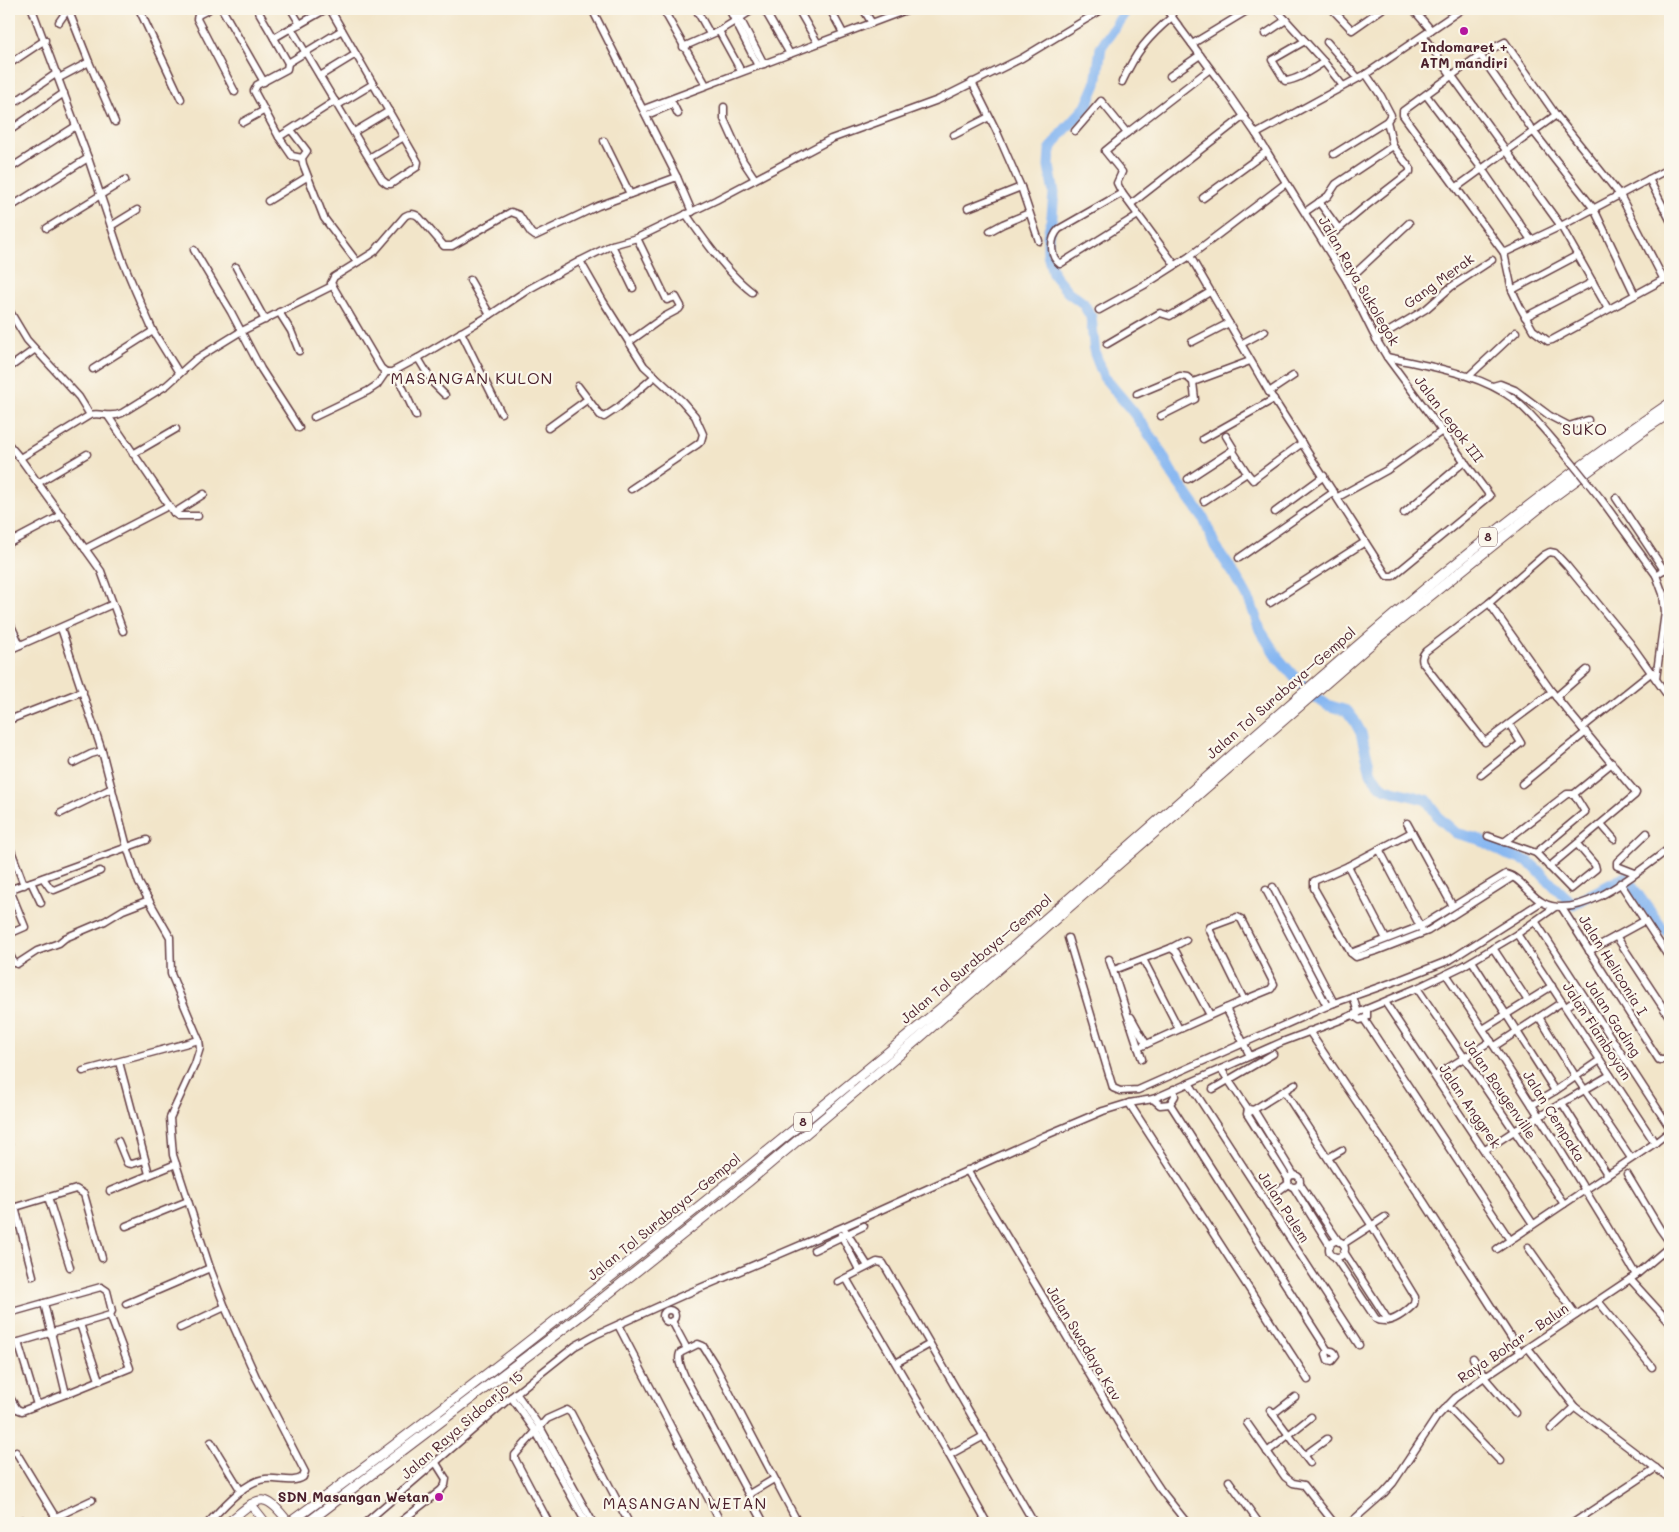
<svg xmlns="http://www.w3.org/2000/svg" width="1679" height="1532" font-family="Mali,sans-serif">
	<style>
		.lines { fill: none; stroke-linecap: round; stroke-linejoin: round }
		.river { stroke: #85b6f1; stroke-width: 11 }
		.minor-casing { stroke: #633d43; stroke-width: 9 }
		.major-casing { stroke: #633d43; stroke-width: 10 }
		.highway-casing { stroke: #633d43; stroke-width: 11 }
		.minor { stroke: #fff; stroke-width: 6 }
		.major { stroke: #fff; stroke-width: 8 }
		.highway { stroke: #fff; stroke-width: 9 }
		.minor-bridge-casing { stroke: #633d43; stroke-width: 9; stroke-linecap: butt }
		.minor-bridge { stroke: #fff; stroke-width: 6 }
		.poi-dot { fill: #b5179e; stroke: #fbf7ec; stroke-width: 2 }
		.labels { text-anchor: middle; stroke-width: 4.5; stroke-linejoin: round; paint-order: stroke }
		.shield { fill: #fbf7ec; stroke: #7f6065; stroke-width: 1 }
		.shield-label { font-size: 12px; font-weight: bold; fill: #4a1f2b }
		.poi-label { font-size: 14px; font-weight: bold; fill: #4a1f2b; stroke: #fbf7ec }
		.street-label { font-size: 14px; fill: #4a1f2b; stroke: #fbf7ec }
		.quarter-label { font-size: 16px; letter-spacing: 1px; fill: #4a1f2b; stroke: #fbf7ec }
	</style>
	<rect width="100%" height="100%" fill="#fbf7ec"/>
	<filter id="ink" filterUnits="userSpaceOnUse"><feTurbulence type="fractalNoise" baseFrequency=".02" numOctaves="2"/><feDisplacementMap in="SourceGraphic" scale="10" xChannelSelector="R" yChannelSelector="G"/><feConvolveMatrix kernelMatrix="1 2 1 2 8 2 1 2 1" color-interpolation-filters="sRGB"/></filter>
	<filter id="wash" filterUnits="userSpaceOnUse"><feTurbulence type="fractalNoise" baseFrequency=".0096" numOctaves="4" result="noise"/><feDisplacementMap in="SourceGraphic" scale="20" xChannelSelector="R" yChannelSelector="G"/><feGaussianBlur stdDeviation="1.12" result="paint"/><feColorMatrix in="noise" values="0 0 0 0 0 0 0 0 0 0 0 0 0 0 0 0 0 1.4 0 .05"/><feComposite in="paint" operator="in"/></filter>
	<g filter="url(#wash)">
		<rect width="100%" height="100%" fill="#f2e5c9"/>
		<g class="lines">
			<path class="river" d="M1125,9V12L1101,47L1096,84L1086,107L1061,134L1050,150L1049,166L1054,193L1052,216L1048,236V254L1053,274L1068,292L1083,303L1091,317L1095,354L1104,377L1134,413L1156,444L1173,475L1204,519L1215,546L1236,577L1251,604L1260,630L1278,658L1297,680L1314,696L1327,705L1347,711L1354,720L1361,733L1371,773L1378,783L1386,789L1427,800L1439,818L1456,833L1478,839L1506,854L1529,862L1573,904L1625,877L1662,928L1670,933"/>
		</g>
	</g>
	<g filter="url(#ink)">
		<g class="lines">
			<defs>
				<g id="minor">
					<path d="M68,9L89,62L115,122"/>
					<path d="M139,9L181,99"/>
					<path d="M222,9L264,82"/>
					<path d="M257,9L274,38"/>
					<path d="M291,9L300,24L291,28L382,180L387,184H391L417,167L418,162L330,9"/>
					<path d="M592,9L677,177"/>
					<path d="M663,9L706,85"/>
					<path d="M696,9L710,34"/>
					<path d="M729,9L758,66"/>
					<path d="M735,9L764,64"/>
					<path d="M764,9L790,54"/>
					<path d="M798,9L817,42"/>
					<path d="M830,9L843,33"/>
					<path d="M863,9L872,23"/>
					<path d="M1166,9L1223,86L1256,134L1347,281L1376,339L1387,357L1490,496L1393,576H1387L1269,392L1190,256"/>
					<path d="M1276,9L1324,62L1343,86"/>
					<path d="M1332,9L1352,30L1382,9"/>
					<path d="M1413,9L1431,30"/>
					<path d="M208,10L198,15L197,19L235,92"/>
					<path d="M740,18L754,9"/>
					<path d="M59,22L68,9"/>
					<path d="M300,24L326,9"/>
					<path d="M291,28L274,38L288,63L342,30"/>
					<path d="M719,31L741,71"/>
					<path d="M1265,34L1286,20"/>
					<path d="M1423,36L1561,226L1608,309"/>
					<path d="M1305,41L1272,60L1285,81C1298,80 1313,69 1324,62"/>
					<path d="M1327,42L1358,78"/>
					<path d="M1192,44L1250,9"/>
					<path d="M683,47L719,31L735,21"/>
					<path d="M1480,55L1533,131L1594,209L1635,295"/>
					<path d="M288,63L287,69L257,85L254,91L279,137L335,101"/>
					<path d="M9,64L45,40"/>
					<path d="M1366,74L1381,96L1391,115L1387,121"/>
					<path d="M320,76L356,54"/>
					<path d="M1170,76L1200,55"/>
					<path d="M59,78L89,62"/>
					<path d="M972,82L996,130L1021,187L1039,241"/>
					<path d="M1122,82C1136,52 1147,38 1172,17"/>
					<path d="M1426,95L1482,169L1531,240"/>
					<path d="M338,105L373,84"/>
					<path d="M9,106L57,73"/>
					<path d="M724,107V119L743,161L755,179"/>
					<path d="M644,109L909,9"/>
					<path d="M647,115L673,104L678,114"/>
					<path d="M243,122L263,111"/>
					<path d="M291,130L307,151L302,158L303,164L324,218L357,262"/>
					<path d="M9,131L64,93"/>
					<path d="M1075,131L1101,101L1127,133L1210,69"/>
					<path d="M354,132L389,111"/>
					<path d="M1127,133L1105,151L1122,172L1117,183L1122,193L1175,265"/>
					<path d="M1256,134L1366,74L1462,9"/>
					<path d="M954,135L989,117"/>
					<path d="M279,137L292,156L302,158"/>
					<path d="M604,141L630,194"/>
					<path d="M88,158L122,259L135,290L153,331L179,373"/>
					<path d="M369,158L404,137"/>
					<path d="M9,169L76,126"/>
					<path d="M1649,179L1670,220"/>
					<path d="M1457,187L1556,115"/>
					<path d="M1122,193L1059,229C1050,238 1049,256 1060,264L1138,215"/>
					<path d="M1203,198L1266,152"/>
					<path d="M268,201L307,177"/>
					<path d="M1319,202L1338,228"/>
					<path d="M1131,204L1244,116"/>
					<path d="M9,208L88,158L32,9"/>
					<path d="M968,208L1021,187"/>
					<path d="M1305,212L1328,196L1336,184L1393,146"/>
					<path d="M686,214C703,239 728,274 752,292"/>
					<path d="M111,226L137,210"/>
					<path d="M47,228L125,180"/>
					<path d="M990,231L1003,224L1029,213"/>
					<path d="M1323,242L1366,206L1410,172V168L1393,146L1387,121L1334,154"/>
					<path d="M612,245L633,288"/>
					<path d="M194,250L231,312L261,369L299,428"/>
					<path d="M1504,253L1561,226L1670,168"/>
					<path d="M580,261L603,301L644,366L682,401L695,416L703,434L701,441L698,444L631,489"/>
					<path d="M236,267L265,320"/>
					<path d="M470,280L490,315"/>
					<path d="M1664,280L1620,195L1556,115L1505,42L1480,55L1403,111V115L1504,253L1512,290L1520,307L1533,330L1548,341L1552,340L1670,276"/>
					<path d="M1347,281L1409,223"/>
					<path d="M1512,290L1578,255"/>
					<path d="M9,310L27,340L79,397L90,415"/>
					<path d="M1099,310L1146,284L1190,256L1286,183"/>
					<path d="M279,312L291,331L299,351"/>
					<path d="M1525,317L1593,282"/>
					<path d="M461,332L501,413"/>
					<path d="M1376,339L1426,309L1451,287L1492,260"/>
					<path d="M629,342L664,317L679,309L681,306L676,297L667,300L637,238"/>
					<path d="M1192,342L1229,323"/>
					<path d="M1107,344L1160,313L1170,316L1210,292"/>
					<path d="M1241,344L1265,331"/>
					<path d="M1387,357C1431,367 1479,373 1515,400C1532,414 1546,432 1560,448"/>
					<path d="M418,358L433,383L445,395"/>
					<path d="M13,365L34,350"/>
					<path d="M93,369L153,331"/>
					<path d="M395,371L416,416"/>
					<path d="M386,372H392L418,358L490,315L529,289L580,261L612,245L637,238L716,200L831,139L938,100L1022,58L1103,9"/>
					<path d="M386,372L381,368L331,283L334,277L374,252L405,216C410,213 414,213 419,217L444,246H452L511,212L519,215L531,233L535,236L598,206L677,177L692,212"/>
					<path d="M1469,376L1516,332"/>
					<path d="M578,386L600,415L604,417L619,407L655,376"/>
					<path d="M1493,386L1500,384L1515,390L1550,416L1569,426L1588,420"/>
					<path d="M1269,392L1293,376"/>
					<path d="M1137,394L1180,376L1187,377L1193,382L1250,361"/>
					<path d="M108,416L174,513L178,516H198"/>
					<path d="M1161,416L1195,399L1193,382"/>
					<path d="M314,417L368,391L377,385L386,372"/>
					<path d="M548,428L588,399"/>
					<path d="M1203,439L1274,399"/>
					<path d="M9,445L20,458L101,571L123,631"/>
					<path d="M1232,450L1247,473"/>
					<path d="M133,454L176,429"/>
					<path d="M20,458L90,415C101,412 110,419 122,413L167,385L196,359L240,332L332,286"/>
					<path d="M1188,479L1234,449L1226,436"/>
					<path d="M38,483L87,454"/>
					<path d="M1338,497L1387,470L1442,431"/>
					<path d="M1616,498L1664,570"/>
					<path d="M1601,499L1656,575L1663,594L1665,612L1656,679"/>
					<path d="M1204,501L1247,473L1253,480L1255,478L1302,443"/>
					<path d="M1275,512L1324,476"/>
					<path d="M174,513L204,494"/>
					<path d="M1404,513L1465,461"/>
					<path d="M9,543L62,515"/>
					<path d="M85,549L168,506"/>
					<path d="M1239,558L1334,492"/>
					<path d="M1656,575L1670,565"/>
					<path d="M1270,603L1365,542"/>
					<path d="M1489,603L1552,692L1636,793L1635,795L1549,867"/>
					<path d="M9,621L20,645"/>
					<path d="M61,628L102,751L127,847L139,883L170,937L171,974L199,1040L200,1048L195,1064L170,1118L173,1155L210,1268L225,1307L256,1377L305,1472L303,1477C293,1484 277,1477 265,1479C245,1481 222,1508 208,1523"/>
					<path d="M9,650L113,604"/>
					<path d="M1552,692L1485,742L1423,663C1421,658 1422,655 1426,651L1489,603L1544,555L1550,552L1555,553L1567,566L1630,643L1670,699"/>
					<path d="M1556,697L1587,670"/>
					<path d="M9,720L83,691"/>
					<path d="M1582,728L1652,672"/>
					<path d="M73,763L91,754L102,751"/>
					<path d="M1481,775L1521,743L1510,725"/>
					<path d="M1522,784L1586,732"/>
					<path d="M61,813L112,788"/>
					<path d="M1407,823L1452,905"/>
					<path d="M1601,824L1614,839"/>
					<path d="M1412,832L1348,866L1314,881V888L1351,953L1356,957L1376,951L1428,931L1513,877"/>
					<path d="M1488,836L1536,853L1571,889L1596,869L1595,865L1577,844"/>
					<path d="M1504,842L1567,794H1574L1612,763"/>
					<path d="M9,845L24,885"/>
					<path d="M1379,849L1422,930"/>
					<path d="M1536,853L1585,812L1574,794"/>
					<path d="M1348,866L1386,939"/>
					<path d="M1635,873L1617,866V862L1647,833"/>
					<path d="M43,878L50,888L54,890L100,871"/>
					<path d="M31,882L41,903"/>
					<path d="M1620,883L1670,959"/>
					<path d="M1273,887L1334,1003"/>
					<path d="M1266,890L1327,1006"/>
					<path d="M1562,908L1659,1060H1664L1670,1056"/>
					<path d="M1535,921L1670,1128"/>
					<path d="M9,934L25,927L12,895V891L14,888L147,840"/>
					<path d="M1517,934L1655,1143"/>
					<path d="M1616,936L1670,1018"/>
					<path d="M1068,938L1113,1088L1120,1091L1138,1090L1334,1003L1399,980L1450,960L1541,902"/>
					<path d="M1171,948L1176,952L1210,1015"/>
					<path d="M1493,948L1528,1001"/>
					<path d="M1589,951L1644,921"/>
					<path d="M9,953L14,963L17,964L37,951L59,943L65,938L105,921L123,910L149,900"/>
					<path d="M1351,953L1421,926L1506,874C1520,877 1529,895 1542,902C1579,924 1641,869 1670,848"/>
					<path d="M1109,959L1142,1059"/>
					<path d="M1143,959L1179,1029"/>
					<path d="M1472,961L1555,1091L1600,1060"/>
					<path d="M1114,970L1171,948L1186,940"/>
					<path d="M1446,974C1513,1073 1576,1173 1636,1275"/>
					<path d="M1417,988L1564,1204"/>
					<path d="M1353,996L1358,1013"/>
					<path d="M1385,1002L1533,1224"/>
					<path d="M1566,1007L1583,995"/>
					<path d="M1226,1008L1250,1056"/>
					<path d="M1353,1015L1360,1020L1367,1017V1009"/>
					<path d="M1131,1017L1146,1044"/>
					<path d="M1539,1017L1576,1077L1631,1158"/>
					<path d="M1364,1019L1510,1240"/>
					<path d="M1483,1029L1552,986"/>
					<path d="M1309,1031L1424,1202L1521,1353"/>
					<path d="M1495,1046L1562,1002"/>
					<path d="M1138,1048L1244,1000L1271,989L1274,984L1241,919L1237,917L1210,927L1209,929L1244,1000"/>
					<path d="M119,1062L149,1174"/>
					<path d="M1221,1069L1248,1109L1254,1110L1294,1175"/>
					<path d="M83,1071L199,1040"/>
					<path d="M1435,1076L1491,1041"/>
					<path d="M1189,1083L1359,1345"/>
					<path d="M1174,1089L1175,1096L1170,1104L1328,1351C1333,1350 1335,1352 1336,1356L1332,1361L1328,1360L1326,1354L1328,1351"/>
					<path d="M1213,1089L1273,1054"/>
					<path d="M1284,1091L1372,1226L1415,1297L1414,1304C1405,1313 1389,1326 1376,1319L1335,1257"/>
					<path d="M1153,1099L1160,1105L1170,1104"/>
					<path d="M1129,1103L1308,1380"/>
					<path d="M1562,1103L1607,1174"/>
					<path d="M1532,1105L1555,1091"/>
					<path d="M1248,1109L1247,1114L1288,1179"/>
					<path d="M1250,1112L1295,1084"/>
					<path d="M118,1141L127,1163L132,1164L145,1160"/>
					<path d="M9,1146V1153"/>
					<path d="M1485,1150L1514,1131L1610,1075"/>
					<path d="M1328,1158L1342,1150"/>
					<path d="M967,1170L1140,1459L1160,1489L1187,1523"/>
					<path d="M1627,1174L1660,1229L1670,1243"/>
					<circle cx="1294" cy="1181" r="6"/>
					<path d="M1300,1184L1339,1242"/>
					<path d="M1294,1188L1330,1246"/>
					<path d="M110,1191L176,1164"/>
					<path d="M1277,1192L1288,1184"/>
					<path d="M48,1197L70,1267"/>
					<path d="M15,1207L33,1276"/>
					<path d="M9,1209L76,1189L84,1194L102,1258"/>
					<path d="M126,1226L188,1201"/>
					<path d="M845,1230L868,1266"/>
					<path d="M841,1235L859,1270"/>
					<circle cx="1337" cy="1249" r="8"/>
					<path d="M1343,1244L1385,1217"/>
					<path d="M1528,1247L1576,1315"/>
					<path d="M1497,1249L1655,1143L1670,1131"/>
					<path d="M814,1250L864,1226"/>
					<path d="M1344,1252L1388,1320"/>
					<path d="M846,1278L949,1455L987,1523"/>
					<path d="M1630,1279L1670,1323"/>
					<path d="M838,1282L877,1262L883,1263L1034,1523"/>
					<path d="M1598,1301L1652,1367"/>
					<path d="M44,1303L66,1394L130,1368L110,1315"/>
					<path d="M126,1304L210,1268"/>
					<circle cx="669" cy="1316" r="6"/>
					<path d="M9,1313L101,1287L107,1291L112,1311L110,1315L9,1345"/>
					<path d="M672,1321L687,1349"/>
					<path d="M80,1324L99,1380"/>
					<path d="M618,1325L721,1523"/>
					<path d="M180,1328L225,1307"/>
					<path d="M18,1342L37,1405"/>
					<path d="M1528,1348L1575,1407L1670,1479"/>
					<path d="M1473,1358L1485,1376"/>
					<path d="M896,1363L930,1344"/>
					<path d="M1484,1377L1515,1413"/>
					<path d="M516,1393L540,1427L593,1523"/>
					<path d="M9,1396L17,1409L22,1411L66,1394"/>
					<path d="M511,1397L536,1432L586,1523"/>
					<path d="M1447,1406L1500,1461"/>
					<path d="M1270,1410L1310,1463"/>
					<path d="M1273,1414L1295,1397"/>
					<path d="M1247,1423L1285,1477L1293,1483L1304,1485L1334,1523"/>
					<path d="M1551,1429L1575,1407"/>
					<path d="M211,1442L241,1491"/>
					<path d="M16,1452L59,1523"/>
					<path d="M1267,1452L1311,1417"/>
					<path d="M949,1455L984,1436"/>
					<path d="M1305,1455L1327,1439"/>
					<path d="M1229,1481L1259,1523"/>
					<path d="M749,1494L774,1479"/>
					<path d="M18,1523L22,1520L26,1523"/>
					<path d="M48,1523L56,1517L92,1500"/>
					<path d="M365,1523L511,1397L575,1346L595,1335L686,1294L843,1227L1044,1136L1103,1111L1129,1103L1153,1099L1282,1042L1343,1019L1417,988L1463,966L1517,934L1555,907"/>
					<path d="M399,1523L441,1490L445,1485L446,1479L436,1463"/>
					<path d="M549,1523L515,1459V1455L547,1419L567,1410L571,1413L629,1523"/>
					<path d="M764,1523L685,1377C682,1369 677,1361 680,1353L698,1344L703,1346L715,1365L798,1523"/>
					<path d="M1350,1523L1384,1493L1393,1483L1436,1418L1455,1398L1484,1377L1636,1275L1670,1246"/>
					<path d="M1573,1523L1656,1468"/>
				</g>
				<g id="major">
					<path d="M251,1504L266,1523"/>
					<path d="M227,1523C258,1499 262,1487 289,1523"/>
				</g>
				<g id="highway">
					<path d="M289,1523C393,1448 494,1369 594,1290C751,1166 906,1040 1057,909C1257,736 1450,552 1670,403"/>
					<path d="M307,1523L588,1310L748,1182L918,1039L1379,637L1553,497L1647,428L1670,413"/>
				</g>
			</defs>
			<use href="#minor" class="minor-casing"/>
			<use href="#major" class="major-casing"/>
			<use href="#highway" class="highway-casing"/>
			<use href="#minor" class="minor"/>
			<use href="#major" class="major"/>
			<use href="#highway" class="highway"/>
			<defs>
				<path id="minor-bridge" d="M1560,448L1601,499"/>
			</defs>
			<use href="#minor-bridge" class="minor-bridge-casing"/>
			<use href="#minor-bridge" class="minor-bridge"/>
		</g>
	</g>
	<g class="poi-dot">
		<circle cx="1464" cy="31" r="5"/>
		<circle cx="439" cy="1497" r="5"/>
	</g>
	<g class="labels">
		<g class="shield">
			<rect x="1479" y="527.5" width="18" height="19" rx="4"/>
			<rect x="794" y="1112.5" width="18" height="19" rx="4"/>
		</g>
		<g class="shield-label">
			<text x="1488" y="541">8</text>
			<text x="803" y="1126">8</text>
		</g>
		<g class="poi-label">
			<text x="1464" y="52">Indomaret +<tspan x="1464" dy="16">ATM mandiri</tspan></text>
			<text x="429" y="1502" text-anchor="end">SDN Masangan Wetan</text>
		</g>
		<g class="street-label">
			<text transform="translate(1359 281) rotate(60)" y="5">Jalan Raya Sukolegok</text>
			<text transform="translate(1439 281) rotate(-36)" y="5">Gang Merak</text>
			<text transform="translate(1449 419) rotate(53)" y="5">Jalan Legok III</text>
			<text transform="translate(1281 693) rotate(-41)" y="5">Jalan Tol Surabaya–Gempol</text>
			<text transform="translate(976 959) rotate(-40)" y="5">Jalan Tol Surabaya–Gempol</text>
			<text transform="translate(1613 965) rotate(58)" y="5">Jalan Heliconia I</text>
			<text transform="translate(1613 1018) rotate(57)" y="5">Jalan Gading</text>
			<text transform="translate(1597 1031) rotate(57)" y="5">Jalan Flamboyan</text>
			<text transform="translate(1500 1089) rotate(56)" y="5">Jalan Bougenville</text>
			<text transform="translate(1470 1106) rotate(56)" y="5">Jalan Anggrek</text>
			<text transform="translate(1554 1116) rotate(58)" y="5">Jalan Cempaka</text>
			<text transform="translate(1284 1207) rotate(57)" y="5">Jalan Palem</text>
			<text transform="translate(664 1217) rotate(-39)" y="5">Jalan Tol Surabaya–Gempol</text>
			<text transform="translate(1084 1343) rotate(59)" y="5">Jalan Swadaya Kav</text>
			<text transform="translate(1513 1343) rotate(-34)" y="5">Raya Bohar - Balun</text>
			<text transform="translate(462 1425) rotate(-41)" y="5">Jalan Raya Sidoarjo 15</text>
		</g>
		<g class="quarter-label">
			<text x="472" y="384">MASANGAN KULON</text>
			<text x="1585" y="435">SUKO</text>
			<text x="685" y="1509">MASANGAN WETAN</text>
		</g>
	</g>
	<rect width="1679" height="1532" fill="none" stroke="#fbf7ec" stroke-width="30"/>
</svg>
